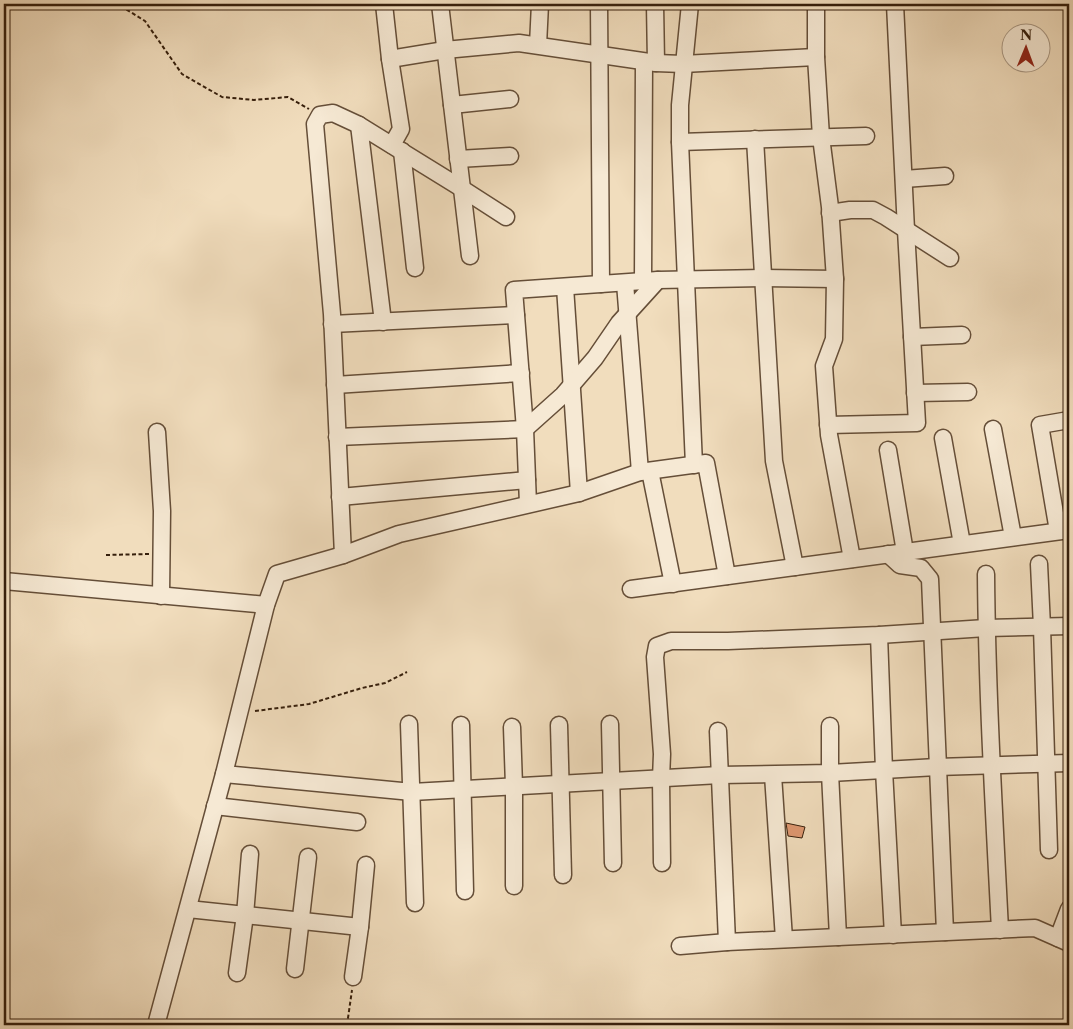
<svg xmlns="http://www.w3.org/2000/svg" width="1073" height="1029" font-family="'Libre Caslon Text',serif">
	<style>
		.building { fill: #de9770; stroke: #361f0c }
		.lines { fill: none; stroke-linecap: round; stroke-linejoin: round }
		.minor-casing { stroke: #654e38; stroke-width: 19 }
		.path { stroke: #361f0c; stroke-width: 2; stroke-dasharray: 4 2.5; stroke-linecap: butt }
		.minor { stroke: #f6e9d4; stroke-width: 16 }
	</style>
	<rect width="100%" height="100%" fill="#f1ddbd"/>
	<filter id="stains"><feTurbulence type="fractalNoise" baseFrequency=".004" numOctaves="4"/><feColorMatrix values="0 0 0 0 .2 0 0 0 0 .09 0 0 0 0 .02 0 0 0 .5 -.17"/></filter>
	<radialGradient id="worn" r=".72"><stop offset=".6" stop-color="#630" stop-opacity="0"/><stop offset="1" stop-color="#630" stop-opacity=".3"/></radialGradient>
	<path class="building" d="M786,823L805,827L802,838L788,836Z"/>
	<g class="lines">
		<defs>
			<g id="minor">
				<path d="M384,4L390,59L401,129L392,145"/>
				<path d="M440,4L470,256"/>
				<path d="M599,4L601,284"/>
				<path d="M655,4L656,63"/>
				<path d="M690,4L680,105V142L694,465"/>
				<path d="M816,4V57L821,137L830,207L835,279L834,339L824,366L829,435L852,559"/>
				<path d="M538,45L540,4"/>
				<path d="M390,59L445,50L519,43L656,63L683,64L816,57"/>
				<path d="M452,105L510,99"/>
				<path d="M359,125L383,322"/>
				<path d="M755,139L774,461L795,567"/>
				<path d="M680,142L866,136"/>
				<path d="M402,151L415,268"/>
				<path d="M458,159L510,156"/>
				<path d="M904,179L945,176"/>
				<path d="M830,213L850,210H873L886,217L950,258"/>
				<path d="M643,281L644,62"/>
				<path d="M625,283L640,472"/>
				<path d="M565,287L579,493"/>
				<path d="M332,324L516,315"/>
				<path d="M912,337L962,335"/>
				<path d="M335,385L521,373"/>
				<path d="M915,393L968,392"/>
				<path d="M828,425L917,423L906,230L895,4"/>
				<path d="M993,429L1013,537"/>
				<path d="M157,432L162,511L161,596"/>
				<path d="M337,437L525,429L563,395L595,358L619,323L658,280"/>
				<path d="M943,438L962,544"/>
				<path d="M888,450L905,552"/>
				<path d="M650,471L673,584"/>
				<path d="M340,497L527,480"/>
				<path d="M528,504L525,429L514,290L658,280L763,278L835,279"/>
				<path d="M1058,531L1040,425L1069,420"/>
				<path d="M888,554L900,565L921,568L930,579L945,932"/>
				<path d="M343,555L332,314L315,124L320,115L333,113L359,125L461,188L506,217"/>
				<path d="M1039,564L1042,627L1049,850"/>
				<path d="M986,574C987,693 994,811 1000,930"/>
				<path d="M4,581L266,605"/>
				<path d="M631,589L1069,530"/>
				<path d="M879,635L884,770L893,935"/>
				<path d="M409,724L415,903"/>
				<path d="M610,724L613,863"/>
				<path d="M461,725L465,891"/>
				<path d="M559,725L563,875"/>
				<path d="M830,726V773L838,937"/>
				<path d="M512,727L514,786V886"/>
				<path d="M718,731L727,942"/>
				<path d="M224,774L412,792L720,775L830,773L937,767L1069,763"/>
				<path d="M773,775L784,939"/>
				<path d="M215,806L357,822"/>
				<path d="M662,863L661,779L662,754L655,657L657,646L671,641H728L879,635L986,628L1069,626"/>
				<path d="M188,909L360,927"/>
				<path d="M1058,938L1069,909"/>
				<path d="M680,946L727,942L1035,928L1069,943"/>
				<path d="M295,969L308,857"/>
				<path d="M237,973L245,915L250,854"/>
				<path d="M353,977L360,927L366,865"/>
				<path d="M156,1025L224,774L266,605L277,574L343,555L399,534L579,493L640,472L706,463L727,576"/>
			</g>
		</defs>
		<use href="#minor" class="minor-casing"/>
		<g class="path">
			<path d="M4,5L70,6L108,4L124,8L145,21L182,74L222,97L254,100L288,97L309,109"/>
			<path d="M106,555L149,554"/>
			<path d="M255,711L309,704L362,688L385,683L407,672"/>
			<path d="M347,1025L352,990"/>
		</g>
		<use href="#minor" class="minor"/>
	</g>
	<rect width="1073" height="1029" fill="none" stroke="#f1ddbd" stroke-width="20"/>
	<rect x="5" y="5" width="1063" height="1019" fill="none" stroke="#361f0c" stroke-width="2.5"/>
	<rect x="10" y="10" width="1053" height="1009" fill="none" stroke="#361f0c"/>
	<g transform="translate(1026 48) rotate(1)"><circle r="24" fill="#f6e9d4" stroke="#a99884"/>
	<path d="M0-4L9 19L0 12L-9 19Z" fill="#8f2418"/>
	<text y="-8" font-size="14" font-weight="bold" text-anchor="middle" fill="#361f0c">N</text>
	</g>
	<rect width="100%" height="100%" filter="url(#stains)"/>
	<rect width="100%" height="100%" fill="url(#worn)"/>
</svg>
